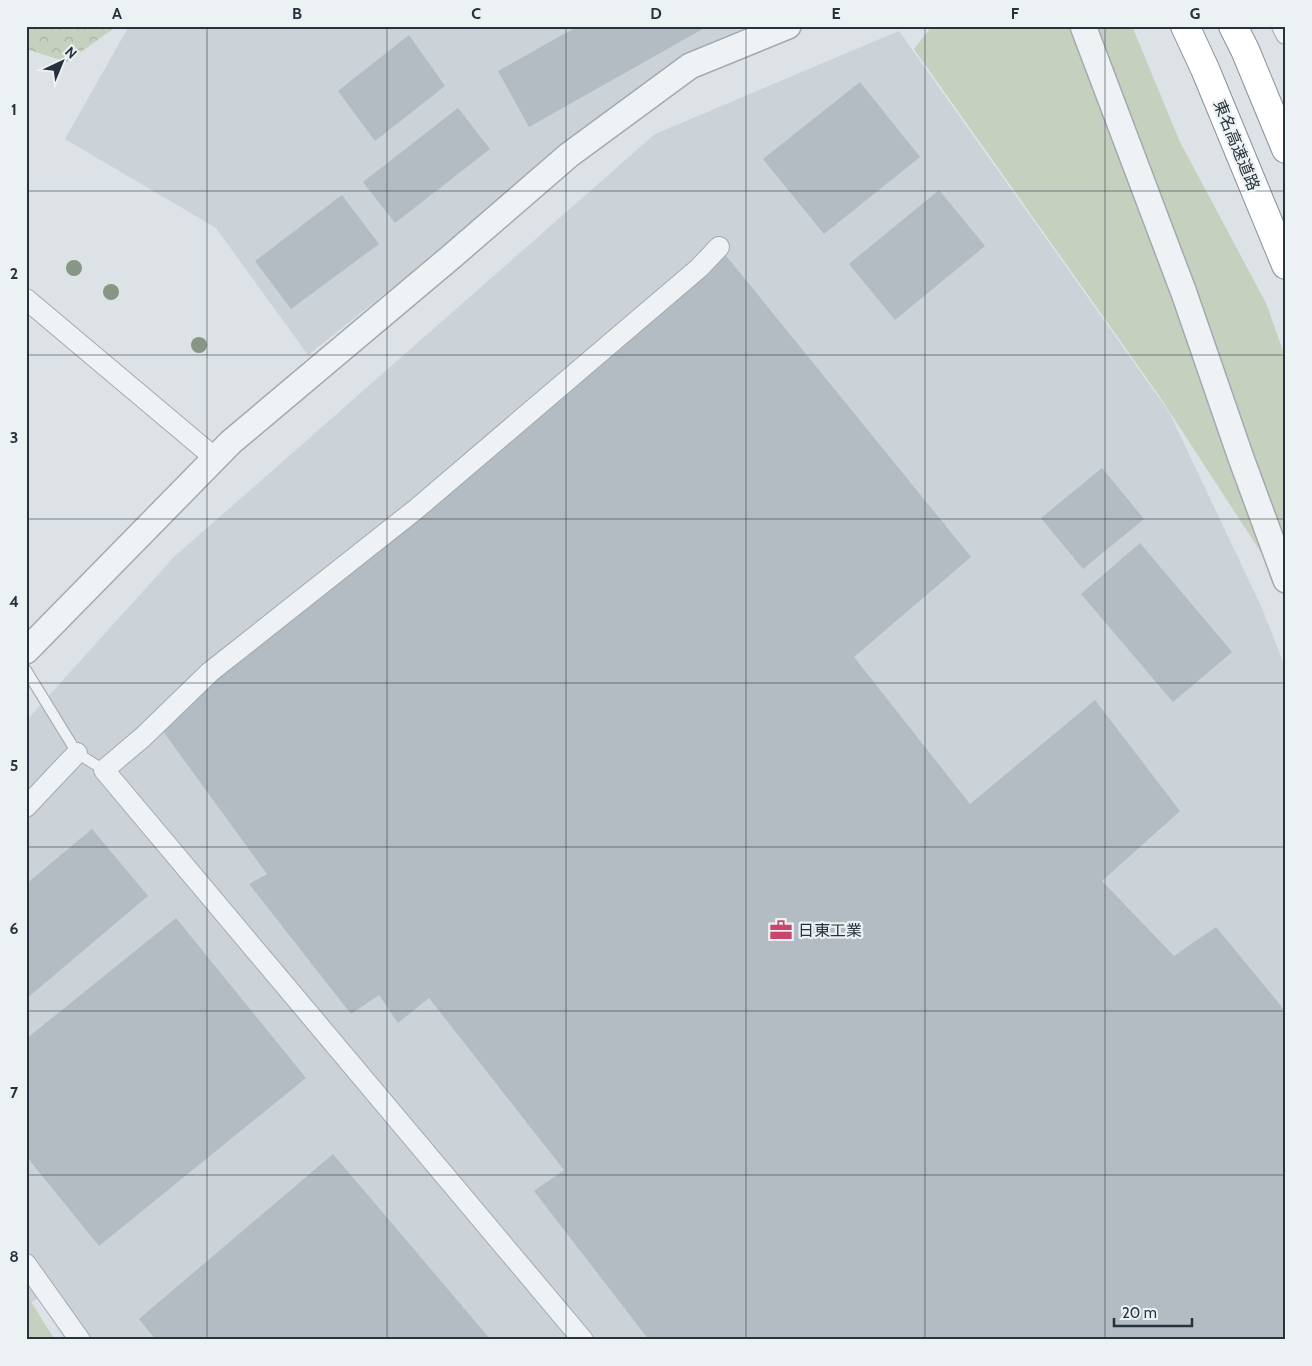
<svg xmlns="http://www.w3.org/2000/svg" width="1312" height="1366" font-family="Cabin,'Noto Sans JP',sans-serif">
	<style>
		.built { fill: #cbd2d8 }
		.grass { fill: #c6d0be }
		.forest { fill: url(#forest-crowns) }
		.building { fill: #b4bcc3 }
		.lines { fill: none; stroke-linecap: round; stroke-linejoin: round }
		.service-casing { stroke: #a3aab0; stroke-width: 12 }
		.minor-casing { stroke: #a3aab0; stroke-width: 22 }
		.tertiary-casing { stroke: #a3aab0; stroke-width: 28 }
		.motorway-casing { stroke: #85929c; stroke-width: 30 }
		.service { stroke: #eff2f5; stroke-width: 10 }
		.minor { stroke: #eff2f5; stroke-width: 20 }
		.tertiary { stroke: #eff2f5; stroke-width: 25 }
		.motorway { stroke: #fff; stroke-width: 28 }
		.tree { fill: #879685 }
		.grid { fill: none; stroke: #27323c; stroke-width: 1; stroke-opacity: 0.55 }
		.labels { text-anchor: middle; stroke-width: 4.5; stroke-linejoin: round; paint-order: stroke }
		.street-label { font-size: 16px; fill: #27323c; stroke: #ecf1f4 }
		.poi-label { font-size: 16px; fill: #27323c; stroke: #ecf1f4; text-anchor: start }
		.neatline { fill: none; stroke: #27323c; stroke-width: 2 }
		.grid-label { font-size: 16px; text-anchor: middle; font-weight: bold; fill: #27323c }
	</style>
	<defs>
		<pattern id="forest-crowns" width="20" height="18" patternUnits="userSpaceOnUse" patternTransform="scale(1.25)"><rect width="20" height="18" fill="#c6d0be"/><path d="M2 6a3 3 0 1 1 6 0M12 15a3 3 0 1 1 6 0" fill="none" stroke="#aab3a4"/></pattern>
	</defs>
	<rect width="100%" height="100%" fill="#dde2e6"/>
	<g class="built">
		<path d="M129,26H751L686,54L308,355L216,228L65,139Z"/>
		<path d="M899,31L1169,412L1261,606L1286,669V1340H65L39,1298L26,1305V721L174,557L655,134Z"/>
	</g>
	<g class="grass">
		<path d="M932,26H1132L1180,142L1266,303L1286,359V591L1158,394L914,49Z"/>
		<path d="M26,1294L55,1340H26Z"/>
	</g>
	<path class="forest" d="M26,26H117L67,62L26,49Z"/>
	<g class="building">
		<path d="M578,26H708L529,127L498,71Z"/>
		<path d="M409,35L445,86L375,141L338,91Z"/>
		<path d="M860,82L920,157L824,234L763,159Z"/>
		<path d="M458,108L490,149L395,223L363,182Z"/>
		<path d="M939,190L985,246L895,320L849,264Z"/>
		<path d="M342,195L379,244L291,309L255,261Z"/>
		<path d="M719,247L971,557L854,657L970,804L1095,700L1180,811L1102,881L1174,956L1216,927L1286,1012V1340H649L534,1191L564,1170L429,998L398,1023L379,995L351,1014L249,884L267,874L157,723Z"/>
		<path d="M1102,468L1144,519L1083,569L1041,518Z"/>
		<path d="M1140,543L1232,652L1173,702L1081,594Z"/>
		<path d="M92,829L148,896L26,999V884Z"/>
		<path d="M176,918L306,1078L99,1246L26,1156V1039Z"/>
		<path d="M333,1154L491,1340H156L139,1319Z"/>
	</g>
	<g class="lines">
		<defs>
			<path id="service" d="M26,670L77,753L104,770"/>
			<g id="minor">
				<path d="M1282,26L1286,34"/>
				<path d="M26,299L215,458"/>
				<path d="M26,807L77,753"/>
				<path d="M26,1264L80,1340"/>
				<path d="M583,1340L104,770L143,737L210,672L415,510L699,268L719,247"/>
			</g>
			<g id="tertiary">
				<path d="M1083,26L1184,293L1241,458L1286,580"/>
				<path d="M26,651L231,442L451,257L569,155L690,66L788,26"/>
			</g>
			<g id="motorway">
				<path d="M1185,26L1205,69L1286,265"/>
				<path d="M1233,26L1245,50L1286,149"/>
			</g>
		</defs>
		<use href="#service" class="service-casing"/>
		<use href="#minor" class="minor-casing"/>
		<use href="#tertiary" class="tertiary-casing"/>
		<use href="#motorway" class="motorway-casing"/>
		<use href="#service" class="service"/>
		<use href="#minor" class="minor"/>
		<use href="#tertiary" class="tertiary"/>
		<use href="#motorway" class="motorway"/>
	</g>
	<g class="tree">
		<circle cx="74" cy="268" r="8"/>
		<circle cx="111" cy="292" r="8"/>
		<circle cx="199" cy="345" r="8"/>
	</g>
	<path class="grid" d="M207,26V1340M387,26V1340M566,26V1340M746,26V1340M925,26V1340M1105,26V1340M26,191H1286M26,355H1286M26,519H1286M26,683H1286M26,847H1286M26,1011H1286M26,1175H1286"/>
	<defs>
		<symbol id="office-bare" viewBox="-9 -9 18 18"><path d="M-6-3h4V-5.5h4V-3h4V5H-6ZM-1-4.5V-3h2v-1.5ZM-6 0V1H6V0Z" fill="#c8456e" stroke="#ecf1f4" stroke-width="2.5" paint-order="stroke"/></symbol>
	</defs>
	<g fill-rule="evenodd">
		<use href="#office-bare" x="765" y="914" width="32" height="32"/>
	</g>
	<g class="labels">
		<g class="street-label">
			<text transform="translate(1237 145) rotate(68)" y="6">東名高速道路</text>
		</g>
		<g class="poi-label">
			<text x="798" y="936">日東工業</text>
		</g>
	</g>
	<rect width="1312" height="1366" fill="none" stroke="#ecf1f4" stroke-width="55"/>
	<g transform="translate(62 62) rotate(44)" stroke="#ecf1f4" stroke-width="4" paint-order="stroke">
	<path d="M0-4L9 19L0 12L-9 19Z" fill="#27323c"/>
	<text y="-8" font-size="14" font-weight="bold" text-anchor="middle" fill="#27323c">N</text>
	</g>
	<path d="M1114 1318v8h78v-8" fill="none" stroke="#27323c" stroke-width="2.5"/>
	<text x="1122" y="1318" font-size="15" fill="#27323c" stroke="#ecf1f4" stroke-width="4" paint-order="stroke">20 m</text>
	<rect x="28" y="28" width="1256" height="1310" class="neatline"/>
	<g class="grid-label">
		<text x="117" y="19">A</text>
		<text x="297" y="19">B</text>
		<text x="476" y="19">C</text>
		<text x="656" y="19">D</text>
		<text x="836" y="19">E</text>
		<text x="1015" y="19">F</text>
		<text x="1195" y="19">G</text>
		<text x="14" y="115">1</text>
		<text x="14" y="279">2</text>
		<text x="14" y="443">3</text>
		<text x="14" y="607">4</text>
		<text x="14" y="771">5</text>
		<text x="14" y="934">6</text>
		<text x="14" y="1098">7</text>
		<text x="14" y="1262">8</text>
	</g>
</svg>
